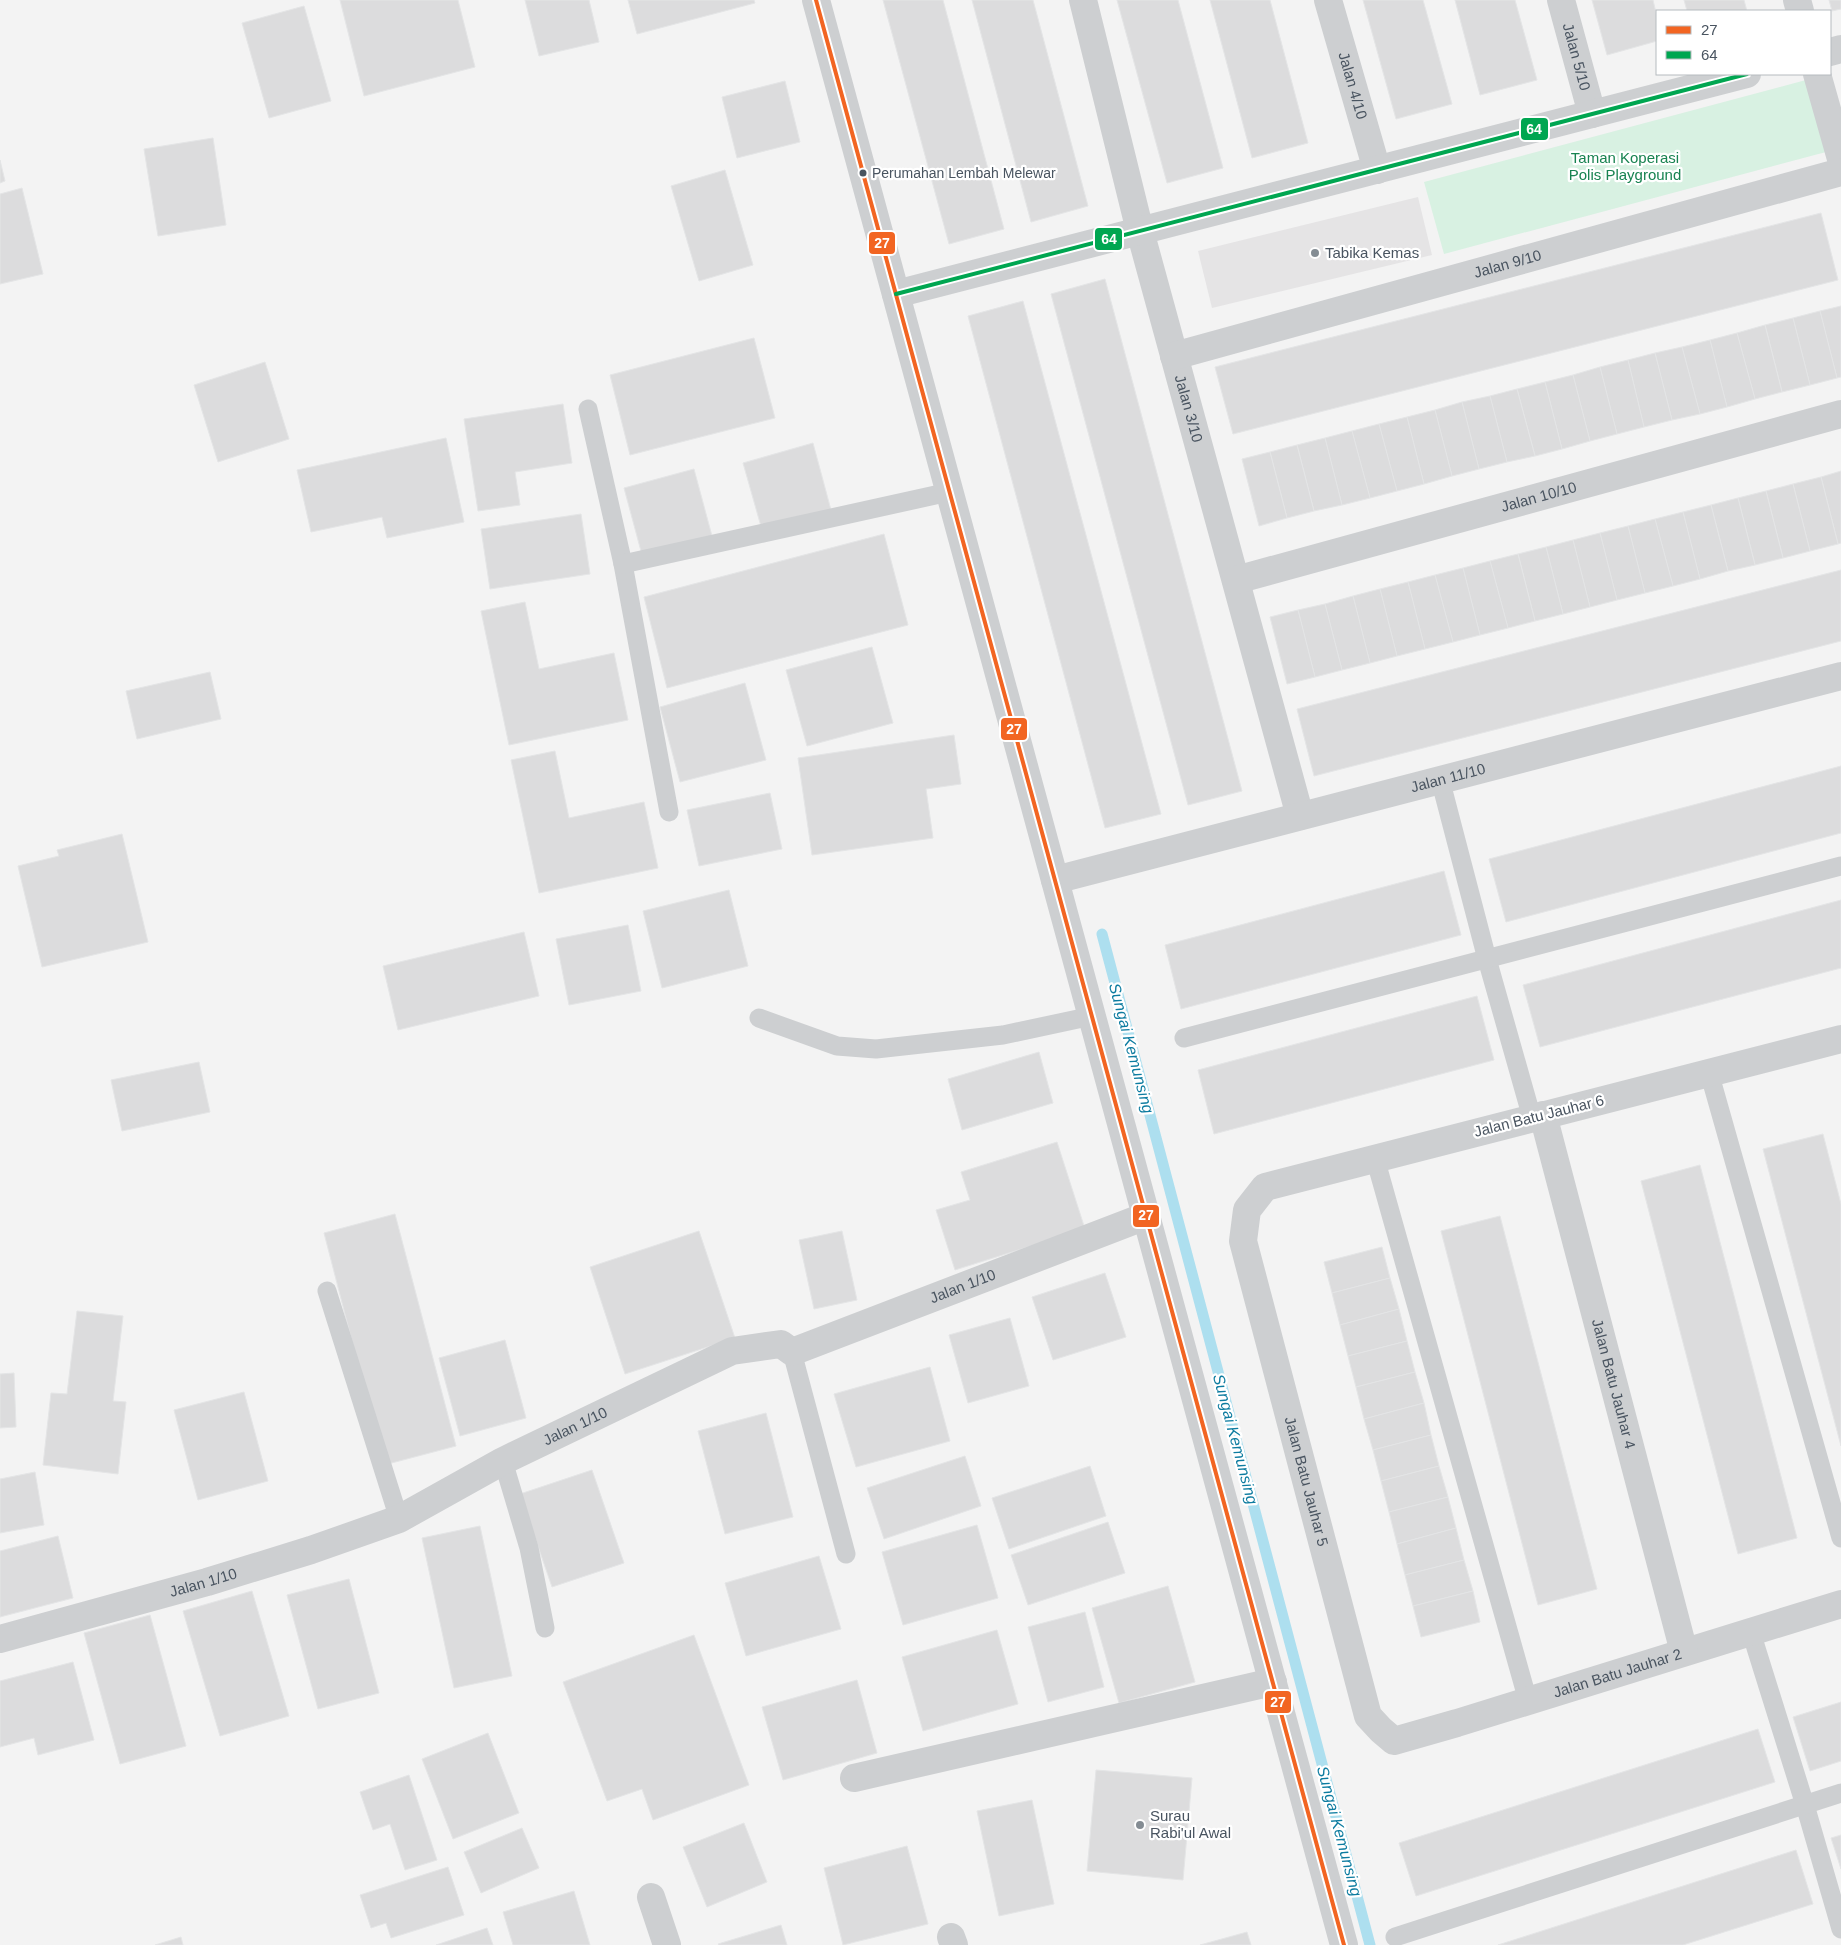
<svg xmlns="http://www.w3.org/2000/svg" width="1841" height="1945" font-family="Arial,sans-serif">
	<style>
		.education { fill: #e5e4e5 }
		.green { fill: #d8f1e2 }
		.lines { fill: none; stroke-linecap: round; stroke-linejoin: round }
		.stream { stroke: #addfef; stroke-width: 11 }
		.building { fill: #dcdcdd; stroke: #e4e5e6 }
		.lane { stroke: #cdcfd1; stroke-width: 19 }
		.street { stroke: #cdcfd1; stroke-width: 28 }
		.bus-1-casing { stroke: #fff; stroke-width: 8 }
		.bus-2-casing { stroke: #fff; stroke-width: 8 }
		.bus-1 { stroke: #f26522; stroke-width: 4 }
		.bus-2 { stroke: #00a651; stroke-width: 4 }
		.bus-dot { fill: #495460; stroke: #fff; stroke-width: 2 }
		.poi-dot { fill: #848c93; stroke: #fff; stroke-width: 2 }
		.labels { text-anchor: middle; stroke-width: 4.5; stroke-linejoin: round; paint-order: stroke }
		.bus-label { font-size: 14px; fill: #495460; stroke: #fff; text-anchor: start }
		.street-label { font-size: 15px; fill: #495460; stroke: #fff }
		.park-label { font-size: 15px; fill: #188351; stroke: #fff }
		.poi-label { font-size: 15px; fill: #495460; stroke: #fff; text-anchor: start }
		.water-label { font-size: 16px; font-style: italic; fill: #0d7ca0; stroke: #fff }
		.line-badge { stroke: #fff; stroke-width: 2 }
		.badge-label { font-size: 14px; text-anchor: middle; font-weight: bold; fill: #fff }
	</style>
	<rect width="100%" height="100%" fill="#f3f3f3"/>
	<path class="education" d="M1418,197L1432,255L1212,308L1198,251Z"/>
	<path class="green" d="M1806,80L1826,152L1444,254L1424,182Z"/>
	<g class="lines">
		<path class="stream" d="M1102,934L1370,1945"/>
	</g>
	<g class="building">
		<path d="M340,0H458L475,67L364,96Z"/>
		<path d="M525,0H589L599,42L539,56Z"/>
		<path d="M628,0H754L755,3L637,34Z"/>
		<path d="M883,0H943L1004,229L949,244Z"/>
		<path d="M972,0H1033L1088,206L1031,222Z"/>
		<path d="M1117,0H1178L1223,168L1167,183Z"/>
		<path d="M1210,0H1270L1308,143L1252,158Z"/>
		<path d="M1363,0H1423L1452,104L1396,119Z"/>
		<path d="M1455,0H1515L1537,80L1480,95Z"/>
		<path d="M1592,0H1653L1657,17V41L1607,55Z"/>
		<path d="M1684,0H1744L1747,11H1687Z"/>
		<path d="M1829,0H1841V9L1832,11Z"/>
		<path d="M304,6L331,101L269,118L242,23Z"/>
		<path d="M785,81L800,142L737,158L722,97Z"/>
		<path d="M213,138L226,225L158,236L144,149Z"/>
		<path d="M0,160L5,181L0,183Z"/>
		<path d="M725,170L753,265L699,281L671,186Z"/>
		<path d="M22,188L43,274L0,284V194Z"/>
		<path d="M1821,213L1838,280L1233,434L1215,367Z"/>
		<path d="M1105,279L1242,791L1188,805L1051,294Z"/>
		<path d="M1023,301L1161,814L1105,828L968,316Z"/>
		<path d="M1841,306V377L1837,378L1820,311Z"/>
		<path d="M1820,311L1837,378L1810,385L1793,318Z"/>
		<path d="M1793,318L1810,385L1782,392L1765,325Z"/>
		<path d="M1765,325L1782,392L1755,399L1737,333Z"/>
		<path d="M1737,333L1755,399L1727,407L1710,340Z"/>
		<path d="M754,338L775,418L630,455L610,375Z"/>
		<path d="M1710,340L1727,407L1700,414L1682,347Z"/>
		<path d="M1682,347L1700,414L1672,420L1655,353Z"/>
		<path d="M1655,353L1672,420L1644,427L1628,360Z"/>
		<path d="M1628,360L1644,427L1617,434L1600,367Z"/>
		<path d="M265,362L289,439L218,462L194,385Z"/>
		<path d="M1600,367L1617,434L1590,441L1573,375Z"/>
		<path d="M1573,375L1590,441L1562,449L1545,382Z"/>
		<path d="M1545,382L1562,449L1535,456L1517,389Z"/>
		<path d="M1517,389L1535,456L1507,462L1490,396Z"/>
		<path d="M1490,396L1507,462L1479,469L1462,402Z"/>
		<path d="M1462,402L1479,469L1452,476L1435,410Z"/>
		<path d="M563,404L572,463L515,472L520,505L478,511L464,419Z"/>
		<path d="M1435,410L1452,476L1424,484L1407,417Z"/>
		<path d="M1407,417L1424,484L1397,491L1379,424Z"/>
		<path d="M1379,424L1397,491L1370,498L1352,431Z"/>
		<path d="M1352,431L1370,498L1342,505L1325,438Z"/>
		<path d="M446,438L464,522L387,538L382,517L311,532L297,470Z"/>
		<path d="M1325,438L1342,505L1314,511L1297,445Z"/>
		<path d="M813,443L831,510L762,530L743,463Z"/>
		<path d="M1297,445L1314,511L1287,518L1270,452Z"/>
		<path d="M1270,452L1287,518L1259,526L1242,459Z"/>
		<path d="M694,469L712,536L642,555L624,488Z"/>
		<path d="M1841,471V543L1838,544L1821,477Z"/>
		<path d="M1821,477L1838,544L1810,551L1793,484Z"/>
		<path d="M1793,484L1810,551L1783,558L1766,491Z"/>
		<path d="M1766,491L1783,558L1755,565L1738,498Z"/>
		<path d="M1738,498L1755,565L1728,571L1711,505Z"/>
		<path d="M1711,505L1728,571L1700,579L1683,512Z"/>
		<path d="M1683,512L1700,579L1673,586L1655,519Z"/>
		<path d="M581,514L590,574L490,589L481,529Z"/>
		<path d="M1655,519L1673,586L1645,593L1628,526Z"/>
		<path d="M1628,526L1645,593L1617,600L1600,533Z"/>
		<path d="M1600,533L1617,600L1590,607L1573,540Z"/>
		<path d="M884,534L908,625L667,688L644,597Z"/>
		<path d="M1573,540L1590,607L1563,614L1546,547Z"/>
		<path d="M1546,547L1563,614L1535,621L1518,554Z"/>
		<path d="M1518,554L1535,621L1508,628L1490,561Z"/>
		<path d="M1490,561L1508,628L1480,635L1463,568Z"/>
		<path d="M1463,568L1480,635L1453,642L1435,575Z"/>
		<path d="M1841,570V641L1314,776L1297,709Z"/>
		<path d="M1435,575L1453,642L1425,649L1408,582Z"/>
		<path d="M1408,582L1425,649L1397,656L1380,589Z"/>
		<path d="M1380,589L1397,656L1370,663L1353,596Z"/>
		<path d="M1353,596L1370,663L1342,670L1325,604Z"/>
		<path d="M525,602L539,669L614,653L628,720L509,745L481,611Z"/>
		<path d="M1325,604L1342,670L1315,677L1298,610Z"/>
		<path d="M1298,610L1315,677L1287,684L1270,617Z"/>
		<path d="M872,647L893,723L807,746L786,670Z"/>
		<path d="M210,672L221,719L137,739L126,691Z"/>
		<path d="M745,683L766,760L680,782L660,707Z"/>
		<path d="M954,735L961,784L926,789L933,838L812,855L798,758Z"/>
		<path d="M555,751L569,818L644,802L658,868L539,893L511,760Z"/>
		<path d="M1841,766V833L1506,922L1489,859Z"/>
		<path d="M770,793L782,849L699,866L687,810Z"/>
		<path d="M122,834L148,942L42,967L18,866L59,856L57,850Z"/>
		<path d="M1444,871L1461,935L1181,1009L1165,945Z"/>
		<path d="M729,890L748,966L662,988L643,911Z"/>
		<path d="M1841,900V968L1540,1047L1523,985Z"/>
		<path d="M628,925L641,991L569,1005L556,939Z"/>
		<path d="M524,932L539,996L398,1030L383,966Z"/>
		<path d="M1477,996L1494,1060L1214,1134L1198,1070Z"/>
		<path d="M1039,1052L1053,1103L962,1130L948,1079Z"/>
		<path d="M199,1062L210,1112L122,1131L111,1080Z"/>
		<path d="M1823,1134L1841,1204V1446L1763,1149Z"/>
		<path d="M1057,1142L1085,1229L955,1270L936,1210L970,1200L961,1172Z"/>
		<path d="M1700,1165L1797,1538L1738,1554L1641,1181Z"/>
		<path d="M395,1214L456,1446L384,1465L324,1233Z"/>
		<path d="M1500,1216L1597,1589L1538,1605L1441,1231Z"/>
		<path d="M699,1231L735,1338L625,1374L590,1267Z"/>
		<path d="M842,1231L857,1300L814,1309L799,1240Z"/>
		<path d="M1382,1247L1390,1278L1332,1293L1324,1262Z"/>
		<path d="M1105,1273L1126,1337L1053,1360L1032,1297Z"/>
		<path d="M1390,1278L1399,1309L1340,1325L1332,1293Z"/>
		<path d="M1399,1309L1407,1341L1348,1356L1340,1325Z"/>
		<path d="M77,1311L123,1316L113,1401L126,1402L118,1474L43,1465L51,1393L67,1394Z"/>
		<path d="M1010,1318L1029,1386L968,1403L949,1335Z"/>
		<path d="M505,1340L526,1418L460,1436L439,1358Z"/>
		<path d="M1407,1341L1415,1372L1356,1387L1348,1356Z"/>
		<path d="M930,1367L950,1441L856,1467L834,1394Z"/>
		<path d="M1415,1372L1424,1403L1364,1419L1356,1387Z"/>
		<path d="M14,1373L16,1427L0,1428V1374Z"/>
		<path d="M244,1392L268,1481L198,1500L174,1410Z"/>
		<path d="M1424,1403L1431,1435L1373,1450L1364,1419Z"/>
		<path d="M766,1413L793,1517L725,1534L698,1431Z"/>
		<path d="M1431,1435L1439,1466L1381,1481L1373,1450Z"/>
		<path d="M965,1456L981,1506L884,1539L867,1488Z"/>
		<path d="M1090,1466L1106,1516L1009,1549L992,1498Z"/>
		<path d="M1439,1466L1448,1497L1389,1512L1381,1481Z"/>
		<path d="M592,1470L624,1563L552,1587L520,1494Z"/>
		<path d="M35,1472L44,1525L0,1533V1479Z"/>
		<path d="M1448,1497L1456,1528L1397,1544L1389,1512Z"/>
		<path d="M1108,1522L1125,1573L1028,1605L1011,1555Z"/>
		<path d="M977,1525L998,1598L903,1625L882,1552Z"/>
		<path d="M480,1526L512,1676L454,1688L422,1538Z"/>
		<path d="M1456,1528L1464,1560L1405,1575L1397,1544Z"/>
		<path d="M58,1536L73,1598L0,1617V1551Z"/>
		<path d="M819,1556L841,1629L746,1656L725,1583Z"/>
		<path d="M1464,1560L1473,1591L1413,1606L1405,1575Z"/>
		<path d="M349,1579L379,1693L318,1709L287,1595Z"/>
		<path d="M1168,1586L1195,1682L1119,1703L1092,1608Z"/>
		<path d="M252,1591L289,1716L220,1736L183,1611Z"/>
		<path d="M1473,1591L1480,1622L1421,1637L1413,1606Z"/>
		<path d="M1085,1612L1104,1687L1048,1702L1028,1627Z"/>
		<path d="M150,1615L186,1746L120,1764L84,1633Z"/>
		<path d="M997,1630L1018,1704L923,1731L902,1657Z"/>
		<path d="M694,1635L749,1785L653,1820L642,1789L607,1801L563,1682Z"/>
		<path d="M73,1662L94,1740L38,1755L34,1738L0,1747V1681Z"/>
		<path d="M857,1680L877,1753L783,1780L762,1707Z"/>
		<path d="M1841,1702V1761L1810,1771L1793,1717Z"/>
		<path d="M1758,1729L1775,1782L1416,1896L1399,1843Z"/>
		<path d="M488,1733L519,1813L453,1839L422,1759Z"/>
		<path d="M1096,1770L1192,1778L1183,1880L1087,1871Z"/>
		<path d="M409,1775L437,1860L405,1870L390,1824L373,1830L360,1792Z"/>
		<path d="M1032,1800L1054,1904L999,1916L977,1811Z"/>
		<path d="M744,1823L767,1882L707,1907L683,1847Z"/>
		<path d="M522,1828L539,1868L481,1893L464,1852Z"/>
		<path d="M1841,1835V1869L1831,1838Z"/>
		<path d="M907,1846L928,1924L843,1945L824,1868Z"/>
		<path d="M1796,1850L1813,1904L1683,1945H1498Z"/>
		<path d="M448,1867L464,1915L391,1938L386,1923L371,1928L360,1895Z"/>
		<path d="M574,1891L590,1945H513L503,1912Z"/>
		<path d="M781,1925L787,1945H719L718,1944Z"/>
		<path d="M487,1928L493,1945H436Z"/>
		<path d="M1247,1932L1251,1945H1200Z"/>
		<path d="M181,1937L183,1945H155Z"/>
	</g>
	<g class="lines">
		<g class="lane">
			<path d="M588,409L623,564L669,812"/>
			<path d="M623,564L949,492"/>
			<path d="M1440,779L1487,959L1532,1118"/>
			<path d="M759,1018L837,1046L876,1049L1003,1035L1092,1016"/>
			<path d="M1184,1038L1841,866"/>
			<path d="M1709,1072L1841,1538"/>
			<path d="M1375,1158L1528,1701"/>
			<path d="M327,1291L399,1519"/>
			<path d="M792,1352L846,1554"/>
			<path d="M503,1461L529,1548L545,1628"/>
			<path d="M1751,1632L1805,1805L1841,1929"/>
			<path d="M1395,1937L1841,1793"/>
		</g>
		<g class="street">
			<path d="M816,0L1344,1945"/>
			<path id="s1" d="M1083,0L1140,231L1300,816"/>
			<path id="s2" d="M1328,0L1377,170"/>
			<path id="s3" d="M1561,0L1592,114"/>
			<path d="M1797,0L1800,11"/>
			<path d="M1830,52L1841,49"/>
			<path d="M1817,74L1841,159"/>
			<path d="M896,294L1747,74"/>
			<path id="s4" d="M1174,356L1841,172"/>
			<path id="s5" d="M1236,580L1841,414"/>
			<path id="s6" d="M1055,880L1841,676"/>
			<path id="s7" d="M1841,1039L1265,1187L1247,1210L1243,1241L1368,1716L1381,1730L1394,1741L1457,1723L1841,1604"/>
			<path id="s8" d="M1543,1115L1684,1652"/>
			<path id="s9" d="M0,1639L207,1582L311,1550L399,1519L503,1461L732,1351L781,1344L792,1352L1146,1216"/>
			<path d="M854,1778L1273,1682"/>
			<path d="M651,1897L667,1945"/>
			<path d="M951,1937L954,1945"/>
		</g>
		<defs>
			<path id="bus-1" d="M816,0L1344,1945"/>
			<path id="bus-2" d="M896,294L1747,74"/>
		</defs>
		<use href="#bus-1" class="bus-1-casing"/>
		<use href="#bus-2" class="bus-2-casing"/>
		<use href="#bus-1" class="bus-1"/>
		<use href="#bus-2" class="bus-2"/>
	</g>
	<circle class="bus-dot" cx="863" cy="173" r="4.5"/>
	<g class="poi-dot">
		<circle cx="1315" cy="253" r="5"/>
		<circle cx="1140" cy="1825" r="5"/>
	</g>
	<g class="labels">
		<g class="bus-label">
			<text x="872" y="178">Perumahan Lembah Melewar</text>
		</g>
		<g class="street-label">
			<text dy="5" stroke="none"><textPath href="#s3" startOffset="59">Jalan 5/10</textPath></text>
			<text dy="5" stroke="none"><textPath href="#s2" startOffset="89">Jalan 4/10</textPath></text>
			<text dy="5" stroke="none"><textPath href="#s4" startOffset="346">Jalan 9/10</textPath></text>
			<text dy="5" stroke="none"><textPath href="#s1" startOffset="422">Jalan 3/10</textPath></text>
			<text dy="5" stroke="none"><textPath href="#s5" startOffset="314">Jalan 10/10</textPath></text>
			<text dy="5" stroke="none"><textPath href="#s6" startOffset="406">Jalan 11/10</textPath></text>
			<text transform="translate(1539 1116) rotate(-14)" y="5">Jalan Batu Jauhar 6</text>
			<text dy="5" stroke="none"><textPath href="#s9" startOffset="1036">Jalan 1/10</textPath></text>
			<text dy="5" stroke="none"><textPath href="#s8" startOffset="278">Jalan Batu Jauhar 4</textPath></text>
			<text dy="5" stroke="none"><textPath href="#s9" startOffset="616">Jalan 1/10</textPath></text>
			<text dy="5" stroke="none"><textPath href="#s7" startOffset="904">Jalan Batu Jauhar 5</textPath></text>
			<text dy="5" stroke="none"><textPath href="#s9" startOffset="211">Jalan 1/10</textPath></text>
			<text dy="5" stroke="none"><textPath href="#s7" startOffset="1416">Jalan Batu Jauhar 2</textPath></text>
		</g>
		<g class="park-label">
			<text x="1625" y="163">Taman Koperasi<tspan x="1625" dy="17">Polis Playground</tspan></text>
		</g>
		<g class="poi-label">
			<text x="1325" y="258">Tabika Kemas</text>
			<text x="1150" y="1821">Surau<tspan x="1150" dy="17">Rabi'ul Awal</tspan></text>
		</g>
		<g class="water-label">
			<text transform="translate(1132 1048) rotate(75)" y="6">Sungai Kemunsing</text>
			<text transform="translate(1236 1439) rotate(75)" y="6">Sungai Kemunsing</text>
			<text transform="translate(1340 1831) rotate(75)" y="6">Sungai Kemunsing</text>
		</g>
	</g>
	<g class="line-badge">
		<rect x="1520" y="117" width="29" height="24" rx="5" fill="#00a651"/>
		<rect x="1094" y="227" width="29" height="24" rx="5" fill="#00a651"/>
		<rect x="868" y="231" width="28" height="24" rx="5" fill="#f26522"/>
		<rect x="1000" y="717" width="28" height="24" rx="5" fill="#f26522"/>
		<rect x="1132" y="1204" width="28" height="24" rx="5" fill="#f26522"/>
		<rect x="1264" y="1690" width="28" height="24" rx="5" fill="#f26522"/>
	</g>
	<g class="badge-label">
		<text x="1534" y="134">64</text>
		<text x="1109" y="244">64</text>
		<text x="882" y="248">27</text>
		<text x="1014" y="734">27</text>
		<text x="1146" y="1220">27</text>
		<text x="1278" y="1707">27</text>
	</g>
	<rect x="1656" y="10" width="175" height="65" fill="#ffffff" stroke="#b6bbbf"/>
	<rect x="1666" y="26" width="25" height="8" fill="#f26522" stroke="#b6bbbf"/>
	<text x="1701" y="35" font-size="15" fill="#495460">27</text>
	<rect x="1666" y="51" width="25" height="8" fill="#00a651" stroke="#b6bbbf"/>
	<text x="1701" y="60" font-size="15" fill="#495460">64</text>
</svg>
